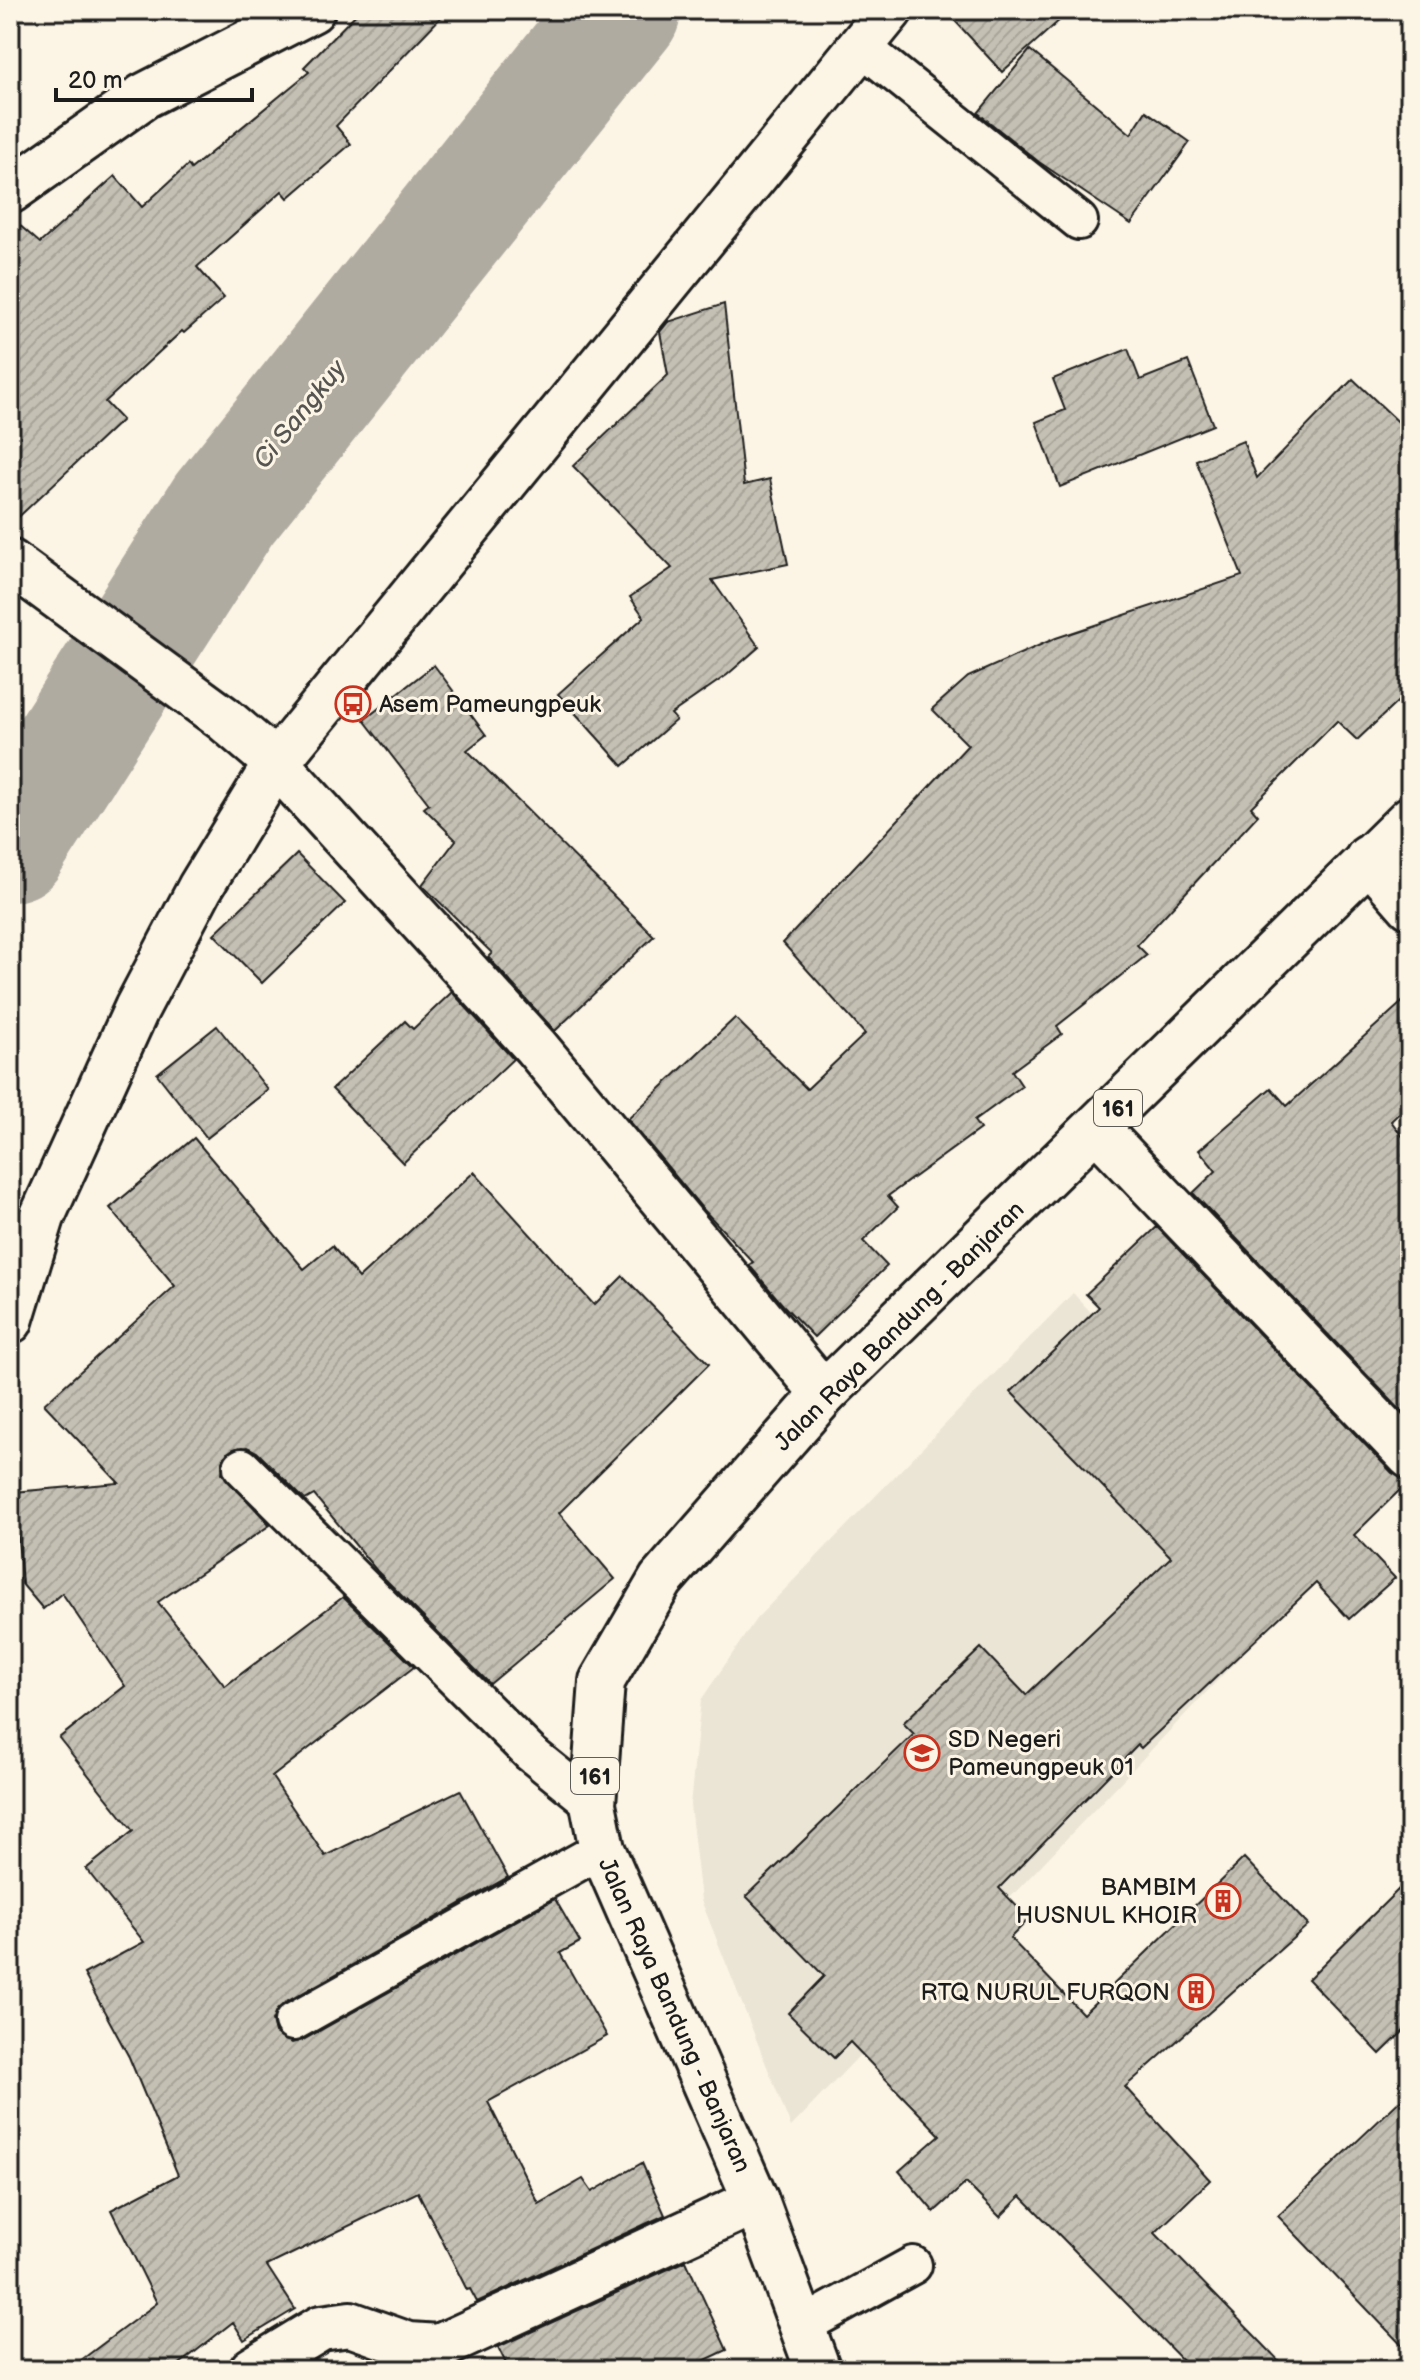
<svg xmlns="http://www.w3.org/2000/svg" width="1420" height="2380" font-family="'Balsamiq Sans',sans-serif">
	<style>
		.built { fill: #ebe5d6 }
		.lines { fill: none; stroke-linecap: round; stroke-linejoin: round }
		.river { stroke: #b0aba1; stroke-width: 118 }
		.building { fill: url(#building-hatch); stroke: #1c1c1c; stroke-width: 2 }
		.lane-casing { stroke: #1c1c1c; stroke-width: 42 }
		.street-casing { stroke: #1c1c1c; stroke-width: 50 }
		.secondary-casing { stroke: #1c1c1c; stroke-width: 50 }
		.primary-casing { stroke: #1c1c1c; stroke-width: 50 }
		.lane { stroke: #fcf5e5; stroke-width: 36 }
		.street { stroke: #fcf5e5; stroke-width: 44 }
		.secondary { stroke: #fcf5e5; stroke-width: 44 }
		.primary { stroke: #fcf5e5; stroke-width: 44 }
		.labels { text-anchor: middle; stroke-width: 6; stroke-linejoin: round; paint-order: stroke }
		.shield { fill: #fcf5e5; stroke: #5f5d58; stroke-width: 2 }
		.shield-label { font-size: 22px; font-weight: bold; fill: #1c1c1c }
		.poi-label { font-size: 24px; fill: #1c1c1c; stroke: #fcf5e5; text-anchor: start }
		.street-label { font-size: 24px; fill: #1c1c1c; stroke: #fcf5e5 }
		.water-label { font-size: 26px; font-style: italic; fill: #575551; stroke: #fcf5e5 }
	</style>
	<defs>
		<pattern id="building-hatch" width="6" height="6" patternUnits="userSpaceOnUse" patternTransform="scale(2)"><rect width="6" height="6" fill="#c4c0b3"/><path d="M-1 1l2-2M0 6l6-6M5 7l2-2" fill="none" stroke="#a8a499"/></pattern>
	</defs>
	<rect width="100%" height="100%" fill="#fcf5e5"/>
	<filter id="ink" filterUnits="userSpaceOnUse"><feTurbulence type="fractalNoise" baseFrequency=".0125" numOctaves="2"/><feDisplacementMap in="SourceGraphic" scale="16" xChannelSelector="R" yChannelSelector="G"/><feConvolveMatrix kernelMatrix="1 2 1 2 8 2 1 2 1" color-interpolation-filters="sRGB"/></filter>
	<g filter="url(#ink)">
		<path class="built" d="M1073,1293L1326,1567L791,2127L701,1900L690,1805L701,1700L756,1619Z"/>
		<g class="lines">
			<path class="river" d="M10,843L224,509L622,10"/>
		</g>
		<g class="building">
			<path d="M360,10H448L336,126L351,144L288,198L282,191L197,267L224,298L184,333L182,331L105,402L122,420L10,525V217L40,243L115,176L142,207L188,165L191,169L309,72L304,67Z"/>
			<path d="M945,10H1071L1002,72Z"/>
			<path d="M1030,50L1131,134L1146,111L1190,142L1131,224L1039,162L978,113Z"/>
			<path d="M724,304L744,485L770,479L788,564L712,580L759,647L727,675L671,714L676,720L623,766L558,694L644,617L630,597L672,568L573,466L668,375L660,332L668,322Z"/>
			<path d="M1128,349L1140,380L1188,361L1213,425L1060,487L1036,422L1065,410L1053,379Z"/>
			<path d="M1353,379L1410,433V690L1357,740L1337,721L1251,807L1258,815L1137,945L1147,955L1057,1026L1062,1034L1012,1071L1022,1086L974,1121L980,1129L888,1196L898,1207L863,1241L887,1266L814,1337L783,1305L749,1265L753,1262L701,1207L628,1119L735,1018L807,1089L865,1034L783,943L968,745L932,709L968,677L1056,638L1242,576L1196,460L1243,441L1257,478Z"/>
			<path d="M434,665L486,735L467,750L654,936L555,1031L488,957L492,953L422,885L456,840L424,808L429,804L364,720Z"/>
			<path d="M297,854L345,903L262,983L214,934Z"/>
			<path d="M452,992L513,1059L403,1163L332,1089L405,1021L413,1029Z"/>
			<path d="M1410,995V1103L1391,1121L1410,1146V1420L1193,1193L1216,1171L1199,1150L1271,1088L1287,1106Z"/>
			<path d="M217,1026L268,1090L207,1138L157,1074Z"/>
			<path d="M194,1138L304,1269L332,1246L359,1278L474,1172L594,1305L623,1276L709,1364L559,1513L615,1579L490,1684L377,1571L314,1495L305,1500L257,1452L247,1447L227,1453L222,1473L270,1525L158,1602L225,1686L343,1597L414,1667L272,1777L325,1856L460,1790L508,1877L283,2004L272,2021L275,2033L292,2043L303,2040L555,1899L580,1942L560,1953L607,2036L488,2102L539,2204L583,2179L592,2192L642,2163L665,2215L477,2302L470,2289L467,2290L418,2192L267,2266L295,2309L244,2340L233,2322L172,2370H68L157,2303L111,2210L178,2175L129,2057L84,1974L144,1942L86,1869L133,1831L59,1738L125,1686L62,1593L43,1609L22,1584L14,1492L119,1483L44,1404L175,1286L110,1208Z"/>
			<path d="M1157,1227L1392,1473L1410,1480L1354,1535L1395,1578L1349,1619L1316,1583L1141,1748L1138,1745L999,1888L1029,1919L1010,1938L1083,2014L1244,1858L1308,1925L1125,2087L1210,2180L1155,2233L1288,2370H1192L1021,2196L1000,2217L966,2183L934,2212L899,2171L940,2135L850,2042L834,2058L788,2013L824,1976L746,1896L914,1734L903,1723L981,1648L1026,1695L1171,1557L1011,1392L1099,1307L1086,1294Z"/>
			<path d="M1410,1878V2025L1380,2054L1308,1979Z"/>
			<path d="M1410,2091V2354L1278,2216Z"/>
			<path d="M686,2261L727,2350L684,2370H509L498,2347Z"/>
		</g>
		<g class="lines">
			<defs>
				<g id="lane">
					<path d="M862,47L1079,221"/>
					<path d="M242,1467L530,1753L593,1804"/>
					<path d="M293,2022L602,1849"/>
					<path d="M802,2326L913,2265"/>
				</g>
				<g id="street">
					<path d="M1368,858L1410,906"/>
					<path d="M1097,1129L1410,1456"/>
					<path d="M10,1321L42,1217L137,1008L200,888L276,763L890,10"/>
					<path d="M252,2370L321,2328L350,2324L409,2345L439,2347L756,2201"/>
				</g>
				<g id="secondary">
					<path d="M10,191L144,96L312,10"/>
					<path d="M10,562L223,718L276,763L535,1046L824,1394"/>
				</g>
				<path id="primary" d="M818,2370L756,2201L602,1849L593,1804L602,1681L661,1580L824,1394L1410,819"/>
			</defs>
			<use href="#lane" class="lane-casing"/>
			<use href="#street" class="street-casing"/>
			<use href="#secondary" class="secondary-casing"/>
			<use href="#primary" class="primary-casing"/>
			<use href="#lane" class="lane"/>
			<use href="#street" class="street"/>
			<use href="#secondary" class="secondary"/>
			<use href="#primary" class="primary"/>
		</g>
	</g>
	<defs>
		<symbol id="bus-ring" viewBox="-11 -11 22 22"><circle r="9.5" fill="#fcf5e5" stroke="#c8321e" stroke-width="1.5"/><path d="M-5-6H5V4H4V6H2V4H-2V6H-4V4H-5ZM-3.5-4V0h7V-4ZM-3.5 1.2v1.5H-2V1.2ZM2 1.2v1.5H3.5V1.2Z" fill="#c8321e"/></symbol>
		<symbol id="school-ring" viewBox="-11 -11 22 22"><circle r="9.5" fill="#fcf5e5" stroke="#c8321e" stroke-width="1.5"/><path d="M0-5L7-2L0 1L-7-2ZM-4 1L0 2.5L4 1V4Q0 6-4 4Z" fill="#c8321e"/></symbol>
		<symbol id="building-ring" viewBox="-11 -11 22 22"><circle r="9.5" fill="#fcf5e5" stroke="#c8321e" stroke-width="1.5"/><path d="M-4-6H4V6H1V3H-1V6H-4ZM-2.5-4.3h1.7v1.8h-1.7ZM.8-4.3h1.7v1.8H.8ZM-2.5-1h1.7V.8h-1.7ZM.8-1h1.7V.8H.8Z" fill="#c8321e"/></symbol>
	</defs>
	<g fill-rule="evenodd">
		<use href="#bus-ring" x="333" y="684" width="40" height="40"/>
		<use href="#school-ring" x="902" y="1733" width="40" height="40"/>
		<use href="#building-ring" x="1203" y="1881" width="40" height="40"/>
		<use href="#building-ring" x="1176" y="1972" width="40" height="40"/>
	</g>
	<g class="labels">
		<g class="shield">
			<rect x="1094" y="1090" width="48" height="36" rx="6"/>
			<rect x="571" y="1758" width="48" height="36" rx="6"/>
		</g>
		<g class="shield-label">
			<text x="1118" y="1116">161</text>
			<text x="595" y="1784">161</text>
		</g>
		<g class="poi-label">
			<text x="379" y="712">Asem Pameungpeuk</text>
			<text x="948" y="1747">SD Negeri<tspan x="948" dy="28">Pameungpeuk 01</tspan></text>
			<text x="1197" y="1895" text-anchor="end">BAMBIM<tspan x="1197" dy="28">HUSNUL KHOIR</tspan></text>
			<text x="1170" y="2000" text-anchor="end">RTQ NURUL FURQON</text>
		</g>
		<g class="street-label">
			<text transform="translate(899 1326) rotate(-45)" y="8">Jalan Raya Bandung - Banjaran</text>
			<text transform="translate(675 2015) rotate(66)" y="8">Jalan Raya Bandung - Banjaran</text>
		</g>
		<g class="water-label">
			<text transform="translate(299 414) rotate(-51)" y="9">Ci Sangkuy</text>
		</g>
	</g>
	<rect width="1420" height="2380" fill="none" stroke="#fcf5e5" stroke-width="40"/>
	<rect x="20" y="20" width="1380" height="2340" fill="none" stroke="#1c1c1c" stroke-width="3" filter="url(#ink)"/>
	<path d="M56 88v12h196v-12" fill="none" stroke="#1c1c1c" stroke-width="4"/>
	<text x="68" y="88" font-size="24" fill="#1c1c1c" stroke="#fcf5e5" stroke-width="6" paint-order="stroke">20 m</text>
</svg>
